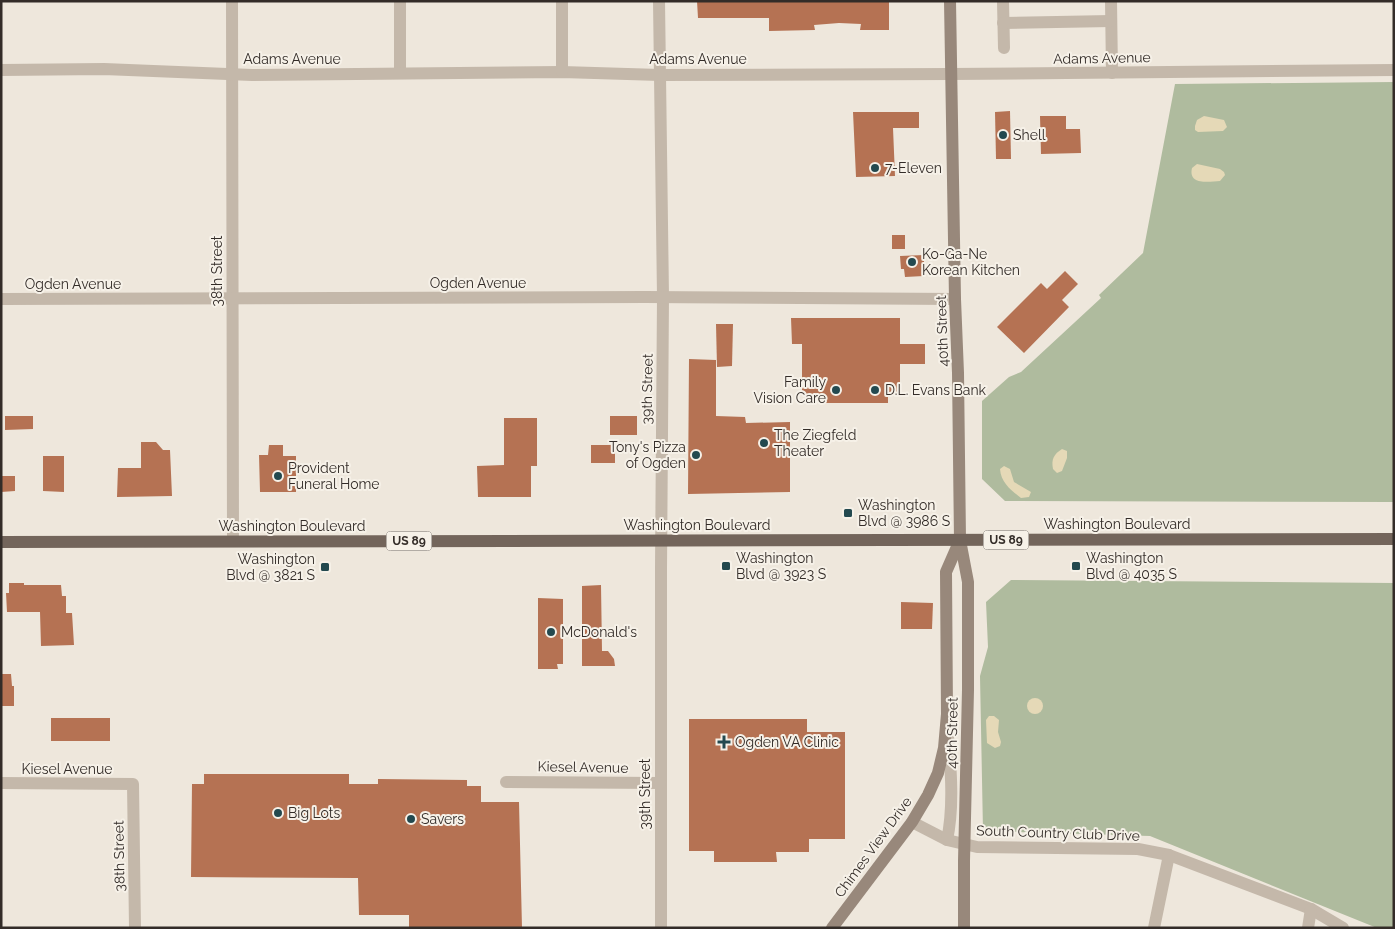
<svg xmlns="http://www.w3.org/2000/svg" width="1395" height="929" font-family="Raleway,sans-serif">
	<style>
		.green { fill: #afbb9e }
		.sand { fill: #e5d9b7 }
		.building { fill: #b57253 }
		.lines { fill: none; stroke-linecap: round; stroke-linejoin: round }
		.minor { stroke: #c4b8aa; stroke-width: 12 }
		.tertiary { stroke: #c4b8aa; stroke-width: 12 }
		.secondary { stroke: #98887b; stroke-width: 12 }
		.primary { stroke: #73655b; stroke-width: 12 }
		.poi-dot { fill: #23494f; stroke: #f6f1e8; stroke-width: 2 }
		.labels { text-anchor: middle; stroke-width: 4; stroke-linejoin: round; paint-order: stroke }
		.shield { fill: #f6f1e8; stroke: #6e6762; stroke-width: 1 }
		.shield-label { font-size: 12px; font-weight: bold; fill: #332c28 }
		.street-label { font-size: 14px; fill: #332c28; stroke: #f6f1e8 }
		.poi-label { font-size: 14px; fill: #332c28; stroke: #f6f1e8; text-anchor: start }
	</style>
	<rect width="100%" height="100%" fill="#eee7dc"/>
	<g class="green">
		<path d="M1394,82V502L1005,501L982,479V401L1009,377L1021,372L1101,298L1099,295L1143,253L1175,84Z"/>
		<path d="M1011,580L1394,583V928H1377L1150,836L983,831L980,676L988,647L986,602Z"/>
	</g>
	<g class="sand">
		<path d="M1204,116L1224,120L1227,127L1223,131L1198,132L1195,130V126L1197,120Z"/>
		<path d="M1197,164L1220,169L1224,172L1225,175L1220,181C1208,182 1188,185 1192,168Z"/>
		<path d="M1062,449L1067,451V458L1062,471L1057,473L1053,469C1051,459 1054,454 1062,449Z"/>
		<path d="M1004,466L1010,469L1014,482L1031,492L1029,497L1021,498C1011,490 1001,483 1000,469Z"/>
		<circle cx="1035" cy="706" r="8"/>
		<path d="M989,716H994L999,720L998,732L1001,742L1000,746L995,748L987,743L986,720Z"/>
	</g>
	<g class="building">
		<path d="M697,1H889V30H860L861,24L839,23L814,25L815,30L769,31V18H698Z"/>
		<path d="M1010,111L1011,159H996L995,112Z"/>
		<path d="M853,112H919V128H893L895,176L856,177Z"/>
		<path d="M1040,116H1066V129H1080L1081,153L1041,154Z"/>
		<rect x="892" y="235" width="13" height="14"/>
		<path d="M924,255V276L905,277L904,269H901L900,256Z"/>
		<path d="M1065,271L1078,284L1062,300L1069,307L1024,353L997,327L1041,283L1047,289Z"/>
		<path d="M791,318H900V344H925V364H900V395H888V403H822V395H802V344H792Z"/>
		<path d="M716,324H733L732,366L717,367Z"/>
		<path d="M689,359L716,360V416L745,417L746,423L790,422V492L688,494Z"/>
		<path d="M5,416H33V429L5,430Z"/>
		<rect x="610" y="416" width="27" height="19"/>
		<path d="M504,418H537V466H531V497H478L477,466L504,465Z"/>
		<path d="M141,442H156L163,450H170L172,496L117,497L118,468H141Z"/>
		<path d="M269,445H283V456H296V492H260L259,455H268Z"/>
		<rect x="591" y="445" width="24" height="18"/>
		<path d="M43,456H64V492L43,491Z"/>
		<path d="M1,476H15V491L1,492Z"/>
		<path d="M9,583H24V585H61L62,596H66V613H72L74,645L41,646L40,612H7L6,593H9Z"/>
		<path d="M601,585L602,651H608L614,659L615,666H582V586Z"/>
		<path d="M538,598L563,599V664H557L558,669H538Z"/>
		<path d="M901,602L933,603L932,629H901Z"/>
		<path d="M1,674H11L12,686H14V706H1Z"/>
		<rect x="51" y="718" width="59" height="23"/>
		<path d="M689,719H807V732H845V839H809V852H776L777,862H714V851H689Z"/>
		<path d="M204,774H349V784H378V779L467,780V786H481V802H519L522,928H409V915H359L358,878L191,877L192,784H204Z"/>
	</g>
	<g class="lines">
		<g class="minor">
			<path d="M232,1L233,541"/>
			<path d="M400,1V73"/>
			<path d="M659,1L663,297L661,569V928"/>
			<path d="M1003,1L1004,48"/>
			<path d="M1111,1L1112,73"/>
			<path d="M1003,23L1111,21"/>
			<path d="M1,70L104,69L252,75L562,72L660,75L951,74"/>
			<path d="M562,72V1"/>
			<path d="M1,299L645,297L955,299"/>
			<path d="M506,782L660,783"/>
			<path d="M1,783L133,784L135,928"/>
			<path d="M912,822L947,840L977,847L1138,849L1169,855L1311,909L1343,928"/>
			<path d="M947,840C954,808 951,769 948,736"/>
			<path d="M1154,928L1169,855"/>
			<path d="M1308,928L1311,909"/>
		</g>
		<path class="tertiary" d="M951,74L1394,70"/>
		<g class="secondary">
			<path d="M950,1L955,299L958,373L960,540L968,582V690L964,861V928"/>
			<path d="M832,928L912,822L928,795L938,773L944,748L947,714L946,572L960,540"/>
		</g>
		<path class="primary" d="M1,542L1394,539"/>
	</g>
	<g class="poi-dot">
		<circle cx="1003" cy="135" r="5"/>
		<circle cx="875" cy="168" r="5"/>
		<circle cx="912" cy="262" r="5"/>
		<circle cx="836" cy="390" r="5"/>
		<circle cx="875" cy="390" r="5"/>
		<circle cx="764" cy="443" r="5"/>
		<circle cx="696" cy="455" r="5"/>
		<circle cx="278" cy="476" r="5"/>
		<rect x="843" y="508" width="10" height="10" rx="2.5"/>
		<rect x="721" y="561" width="10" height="10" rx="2.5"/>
		<rect x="1071" y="561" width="10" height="10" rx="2.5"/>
		<rect x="320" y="562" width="10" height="10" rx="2.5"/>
		<circle cx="551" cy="632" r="5"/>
		<path d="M721.5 734.5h5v5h5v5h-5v5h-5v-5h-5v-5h5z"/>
		<circle cx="278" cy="813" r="5"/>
		<circle cx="411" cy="819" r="5"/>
	</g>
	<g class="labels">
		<g class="shield">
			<rect x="983.5" y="530.5" width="45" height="19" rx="4"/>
			<rect x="386.5" y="531.5" width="45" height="19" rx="4"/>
		</g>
		<g class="shield-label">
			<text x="1006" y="544">US 89</text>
			<text x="409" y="545">US 89</text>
		</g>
		<g class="street-label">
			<text transform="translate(1102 58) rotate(-1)" y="5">Adams Avenue</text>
			<text x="292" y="64">Adams Avenue</text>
			<text x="698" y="64">Adams Avenue</text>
			<text transform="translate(217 271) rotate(-90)" y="5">38th Street</text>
			<text x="478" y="288">Ogden Avenue</text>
			<text x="73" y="289">Ogden Avenue</text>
			<text transform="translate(942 331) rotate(-92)" y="5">40th Street</text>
			<text transform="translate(647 389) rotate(-89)" y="5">39th Street</text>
			<text x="1117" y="529">Washington Boulevard</text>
			<text x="697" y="530">Washington Boulevard</text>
			<text x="292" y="531">Washington Boulevard</text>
			<text transform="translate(952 733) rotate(-89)" y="5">40th Street</text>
			<text transform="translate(583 767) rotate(1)" y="5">Kiesel Avenue</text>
			<text x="67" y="774">Kiesel Avenue</text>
			<text transform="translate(645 794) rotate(-90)" y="5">39th Street</text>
			<text transform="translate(1058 833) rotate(2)" y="5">South Country Club Drive</text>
			<text transform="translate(873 847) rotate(-54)" y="5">Chimes View Drive</text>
			<text transform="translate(119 856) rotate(-91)" y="5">38th Street</text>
		</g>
		<g class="poi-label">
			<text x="1013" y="140">Shell</text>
			<text x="885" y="173">7-Eleven</text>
			<text x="922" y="259">Ko-Ga-Ne<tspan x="922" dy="16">Korean Kitchen</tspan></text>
			<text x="826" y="387" text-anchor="end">Family<tspan x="826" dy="16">Vision Care</tspan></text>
			<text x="885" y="395">D.L. Evans Bank</text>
			<text x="774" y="440">The Ziegfeld<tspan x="774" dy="16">Theater</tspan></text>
			<text x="686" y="452" text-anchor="end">Tony's Pizza<tspan x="686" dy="16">of Ogden</tspan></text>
			<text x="288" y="473">Provident<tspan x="288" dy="16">Funeral Home</tspan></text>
			<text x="858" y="510">Washington<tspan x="858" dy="16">Blvd @ 3986 S</tspan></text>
			<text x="736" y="563">Washington<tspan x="736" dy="16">Blvd @ 3923 S</tspan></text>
			<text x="1086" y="563">Washington<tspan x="1086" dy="16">Blvd @ 4035 S</tspan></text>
			<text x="315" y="564" text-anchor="end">Washington<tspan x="315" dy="16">Blvd @ 3821 S</tspan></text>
			<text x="561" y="637">McDonald's</text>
			<text x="735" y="747">Ogden VA Clinic</text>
			<text x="288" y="818">Big Lots</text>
			<text x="421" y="824">Savers</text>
		</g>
	</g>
	<rect width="1395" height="929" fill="none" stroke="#332c28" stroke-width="5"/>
</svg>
